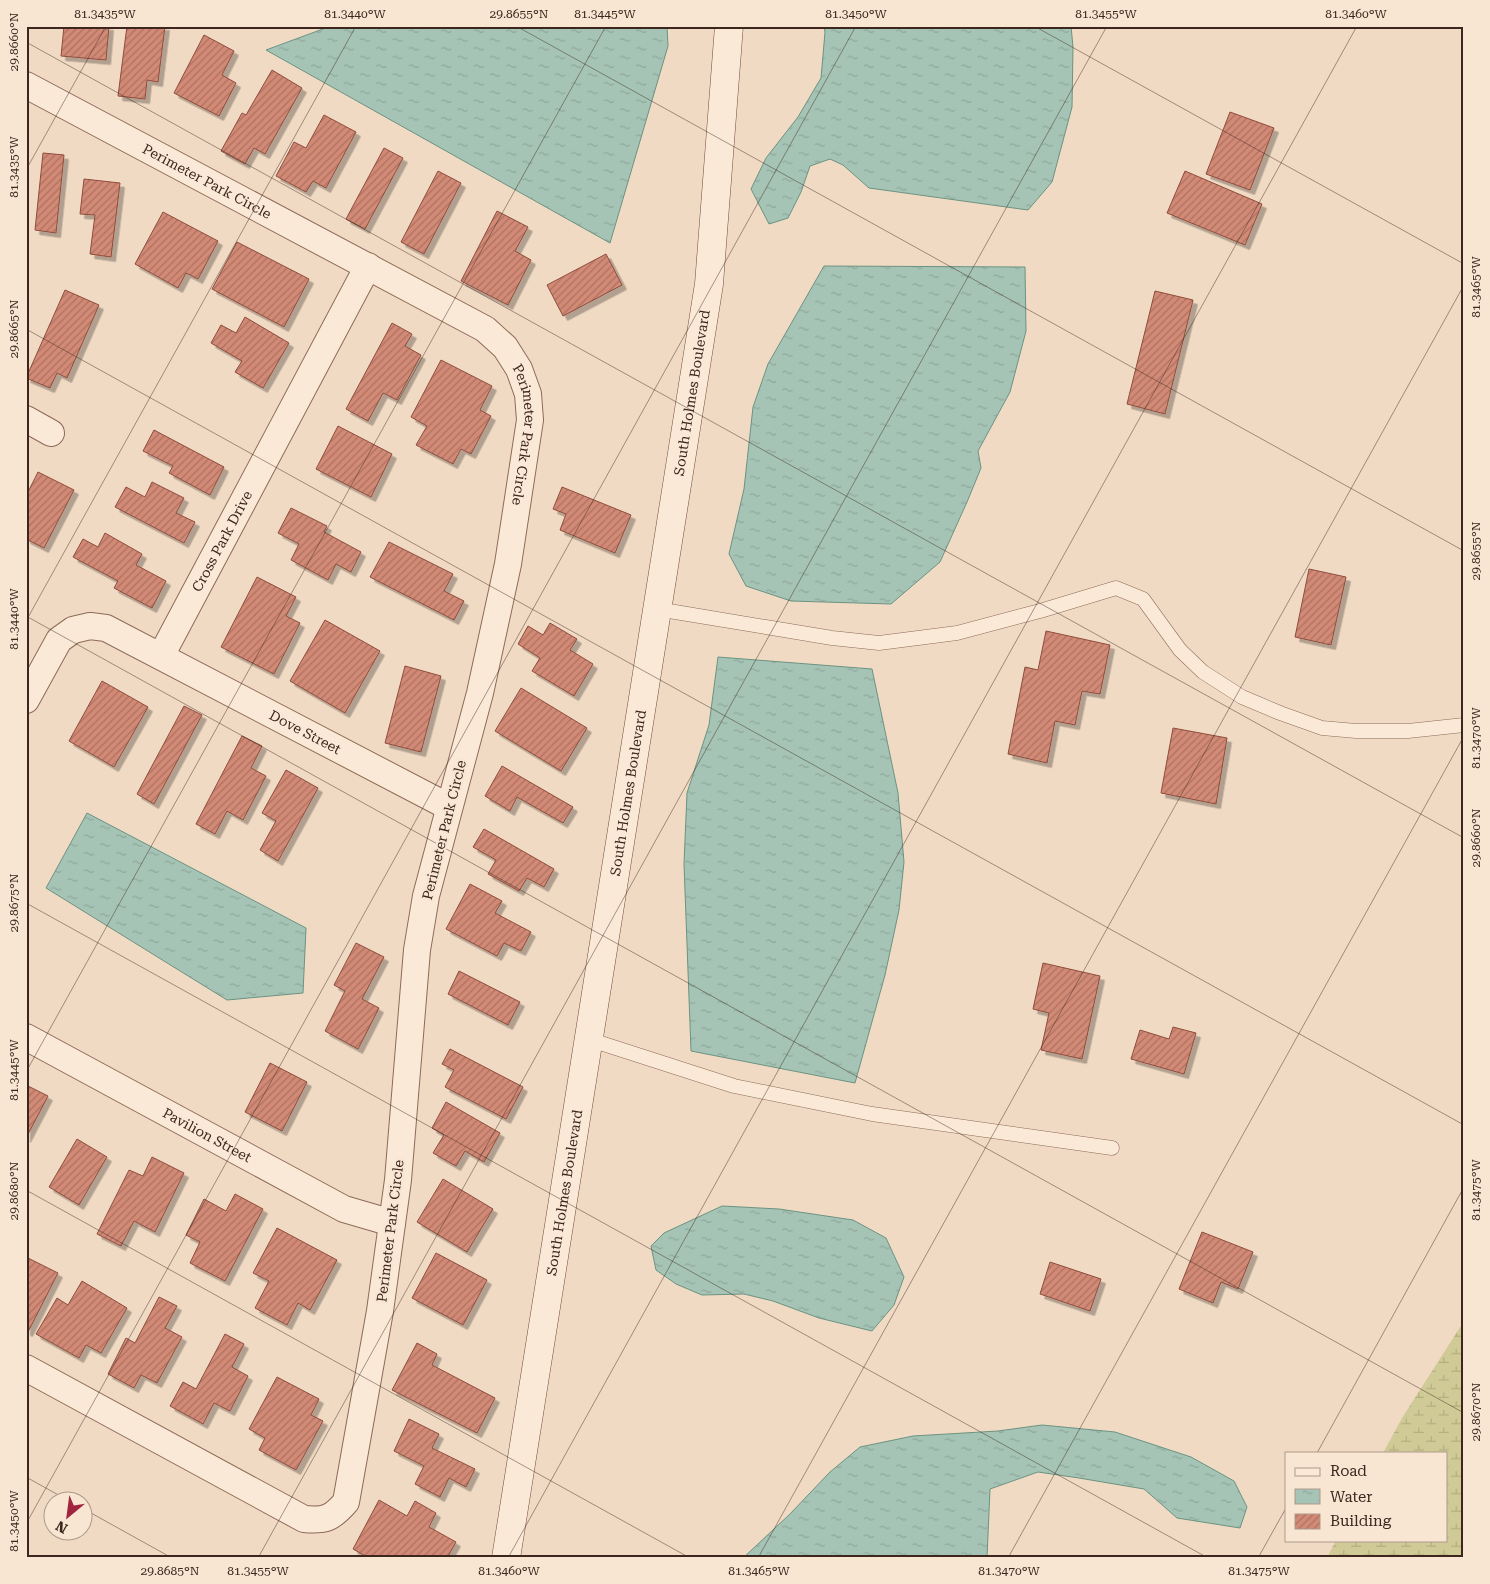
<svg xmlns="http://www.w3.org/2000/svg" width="1490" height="1584" font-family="'Roboto Serif',serif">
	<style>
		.wetland { fill: url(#wetland-marsh) }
		.water { fill: url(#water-ripples); stroke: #6b9381 }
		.building { fill: url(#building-hatch); stroke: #8e4c3c; filter: url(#shadow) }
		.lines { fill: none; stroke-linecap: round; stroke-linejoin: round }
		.service-casing { stroke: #8d6a58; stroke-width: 15 }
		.minor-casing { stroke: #8d6a58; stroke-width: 28 }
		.secondary-casing { stroke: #6f4b3b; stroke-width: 29 }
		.service { stroke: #fbe9d7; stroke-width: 14 }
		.minor { stroke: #fbe9d7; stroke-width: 26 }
		.secondary { stroke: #fbe9d7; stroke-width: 28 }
		.ticks { fill: none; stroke: #3c261d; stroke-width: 1; stroke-opacity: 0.45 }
		.labels { text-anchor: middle; stroke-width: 4.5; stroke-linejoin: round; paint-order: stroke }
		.street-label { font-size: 14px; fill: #3c261d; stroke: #f8e6d3 }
		.neatline { fill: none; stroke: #3c261d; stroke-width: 2 }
		.ticks-label { font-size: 12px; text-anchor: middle; fill: #3c261d }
	</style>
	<defs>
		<pattern id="wetland-marsh" width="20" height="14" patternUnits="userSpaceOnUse" patternTransform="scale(1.25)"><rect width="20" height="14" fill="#d0cb96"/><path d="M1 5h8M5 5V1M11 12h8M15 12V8" fill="none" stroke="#b4ae81"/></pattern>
		<pattern id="water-ripples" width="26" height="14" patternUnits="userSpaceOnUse" patternTransform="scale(1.25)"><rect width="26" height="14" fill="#a5c4b5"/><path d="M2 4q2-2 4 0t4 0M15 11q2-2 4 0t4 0" fill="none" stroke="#8fa89b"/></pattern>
		<pattern id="building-hatch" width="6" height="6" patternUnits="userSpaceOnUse" patternTransform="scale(1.25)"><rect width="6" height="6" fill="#d28a76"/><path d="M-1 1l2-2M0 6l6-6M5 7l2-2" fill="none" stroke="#ac7160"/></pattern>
		<filter id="shadow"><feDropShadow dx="4.5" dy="4.5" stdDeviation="0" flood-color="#0004"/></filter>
	</defs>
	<rect width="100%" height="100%" fill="#f1dac3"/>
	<path class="wetland" d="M1464,1321V1558H1327L1336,1540H1446V1453H1383L1402,1418Z"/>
	<g class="water">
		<path d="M331,26H667L668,46L610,243L266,50Z"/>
		<path d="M824,26H1071L1073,47L1072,107L1052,182L1028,210L869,188L843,165L830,159L810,166L801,192L788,218L769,224L751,189L766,158L798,117L821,78L825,32Z"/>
		<path d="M824,266L1025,267L1026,331L1010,392L978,451L981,468L967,502L940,562L891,604L791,601L746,586L729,554L744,489L753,407L768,364Z"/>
		<path d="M718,657L872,669L898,793L904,862L899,910L885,975L855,1083L691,1051L684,864L687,793L709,725Z"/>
		<path d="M87,813L306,928L303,993L227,1000L46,888Z"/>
		<path d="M722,1206L779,1209L853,1220L886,1238L904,1277L894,1305L872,1331L819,1318L773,1301L744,1294L702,1295L676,1284L656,1270L651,1246L664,1233Z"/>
		<path d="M1042,1425L1115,1432L1191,1457L1234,1481L1247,1507L1240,1528L1177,1518L1144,1489L1079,1478L1038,1472L990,1489L987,1558H743L790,1514L830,1472L860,1447L913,1436L998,1431Z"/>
	</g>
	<g class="building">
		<path d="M64,26H109L106,60L61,56Z"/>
		<path d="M127,26H165L158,82L147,80L145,99L118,96Z"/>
		<path d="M204,35L234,51L222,75L236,83L219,116L174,93Z"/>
		<path d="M272,70L302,88L265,154L254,148L245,164L221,151L242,113L246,115Z"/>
		<path d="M1230,112L1274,128L1250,190L1206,174Z"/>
		<path d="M324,115L356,132L326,188L313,181L306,192L276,176L294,142L306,148Z"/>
		<path d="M384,148L403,158L365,229L346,219Z"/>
		<path d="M43,153L64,155L56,233L35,230Z"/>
		<path d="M438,171L461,183L424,254L401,242Z"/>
		<path d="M1185,171L1262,204L1245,245L1167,213Z"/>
		<path d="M84,179L120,183L111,257L90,254L95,215L80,214Z"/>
		<path d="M497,211L528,227L515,251L531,260L508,305L461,281Z"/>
		<path d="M163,212L218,241L198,279L186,273L178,288L135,264Z"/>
		<path d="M237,242L309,279L284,327L212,289Z"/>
		<path d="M606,254L622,285L563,316L547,285Z"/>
		<path d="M65,290L99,305L67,378L57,373L50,388L26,378Z"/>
		<path d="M1155,291L1193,300L1165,414L1127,404Z"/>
		<path d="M245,317L289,343L263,388L235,372L242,361L211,343L221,325L236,333Z"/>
		<path d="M392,323L412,334L405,346L421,355L397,400L383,393L368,421L346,409Z"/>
		<path d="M441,360L492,386L480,410L491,416L471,454L461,449L453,464L416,445L427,426L411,417Z"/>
		<path d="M338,426L392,454L371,497L316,469Z"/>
		<path d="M154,430L224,467L210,495L169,473L173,466L143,451Z"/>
		<path d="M38,472L74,490L44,548L26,539V496Z"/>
		<path d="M152,482L184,498L176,513L195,522L184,543L115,507L126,487L145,497Z"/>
		<path d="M562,487L631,515L615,553L560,530L566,514L553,509Z"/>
		<path d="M291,508L327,526L324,532L361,552L351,572L336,564L328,580L291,560L299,544L278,533Z"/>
		<path d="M105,533L142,554L136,565L166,581L152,608L114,588L118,581L73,557L83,539L98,547Z"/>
		<path d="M389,542L453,574L444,591L464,601L454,620L370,577Z"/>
		<path d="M1309,569L1346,577L1331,645L1295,637Z"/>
		<path d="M257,577L296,597L286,616L300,623L274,674L221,647Z"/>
		<path d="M325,620L380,651L345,713L290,681Z"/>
		<path d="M550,623L577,639L570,650L593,664L574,696L532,671L540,658L518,644L528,626L543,635Z"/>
		<path d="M1046,631L1110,645L1100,694L1082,691L1075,725L1055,721L1047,763L1008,754L1025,667L1038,670Z"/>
		<path d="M405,666L441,676L421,752L385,743Z"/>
		<path d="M102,681L148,707L114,767L69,741Z"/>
		<path d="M521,688L587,728L561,771L495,731Z"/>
		<path d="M184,706L202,715L154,804L137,794Z"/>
		<path d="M1173,728L1227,738L1216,804L1161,793Z"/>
		<path d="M242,736L262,746L251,768L266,776L243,820L227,811L215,834L196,824Z"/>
		<path d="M502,766L573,807L563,823L517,797L510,811L485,796Z"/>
		<path d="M286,770L318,788L278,861L260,850L276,821L262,813Z"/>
		<path d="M484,829L554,869L544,887L527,878L519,891L488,874L496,860L473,847Z"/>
		<path d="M470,884L502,901L495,913L531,932L521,951L504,943L497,956L446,929Z"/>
		<path d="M356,943L384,957L362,999L379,1008L358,1049L325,1031L345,991L334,985Z"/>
		<path d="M1043,963L1100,976L1082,1059L1041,1050L1049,1013L1033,1009Z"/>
		<path d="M459,971L520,1002L508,1025L448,994Z"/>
		<path d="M1173,1027L1196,1033L1184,1074L1131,1059L1140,1030L1169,1039Z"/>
		<path d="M450,1049L523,1087L506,1119L445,1087L454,1070L442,1064Z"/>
		<path d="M270,1063L307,1082L282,1131L245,1112Z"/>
		<path d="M26,1085L48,1096L26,1138Z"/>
		<path d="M446,1102L500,1133L484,1162L465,1151L456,1166L433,1153L444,1135L432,1128Z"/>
		<path d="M77,1139L107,1157L79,1205L49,1187Z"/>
		<path d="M152,1157L184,1173L155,1232L134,1221L121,1246L97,1234L129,1170L143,1176Z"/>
		<path d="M443,1179L493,1209L467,1252L417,1222Z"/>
		<path d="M235,1194L263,1209L225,1281L190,1263L200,1242L186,1235L204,1199L226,1211Z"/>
		<path d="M277,1228L337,1260L310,1310L298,1303L287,1325L255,1308L269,1281L253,1273Z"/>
		<path d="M1202,1232L1253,1252L1238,1289L1221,1282L1213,1303L1179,1289Z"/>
		<path d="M436,1253L487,1280L463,1325L412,1298Z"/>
		<path d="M26,1257L58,1273L28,1332L26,1331Z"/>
		<path d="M1050,1262L1101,1279L1090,1311L1040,1294Z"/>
		<path d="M82,1281L127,1308L101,1353L86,1345L79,1358L36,1334L57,1298L68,1305Z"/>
		<path d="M159,1297L177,1306L165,1328L182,1337L157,1383L141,1375L134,1388L108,1374L126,1338L135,1343Z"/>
		<path d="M225,1334L244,1344L232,1367L248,1376L230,1411L214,1403L203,1424L170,1406L183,1382L196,1389Z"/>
		<path d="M417,1343L437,1354L432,1365L495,1398L477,1433L392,1390Z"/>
		<path d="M277,1377L319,1399L311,1415L323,1421L296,1470L259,1450L265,1438L249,1429Z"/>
		<path d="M409,1419L439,1434L432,1448L475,1469L466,1487L449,1478L440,1497L415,1484L424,1466L394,1451Z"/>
		<path d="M379,1500L407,1516L415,1501L436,1513L429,1527L456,1542L447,1558H369L353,1549Z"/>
	</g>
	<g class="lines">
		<defs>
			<g id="service">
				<path d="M657,609L832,638L879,643L957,633L1040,611L1116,588L1143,599L1180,650L1203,672L1242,697L1280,713L1322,728L1356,731H1408L1464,725"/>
				<path d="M588,1039L734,1086L872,1114L1112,1148"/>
			</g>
			<g id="minor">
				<path id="s1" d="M26,85L485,329L505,347L519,369L528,394L530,420L508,564L480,693L426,896L417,950L398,1180L380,1311L346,1502C332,1518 326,1521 304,1519L26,1368"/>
				<path d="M26,419L51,433"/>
				<path id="s2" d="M161,656L368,266"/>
				<path id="s3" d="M26,700L59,640L73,630L90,626L106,628L449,807"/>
				<path id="s4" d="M26,1037L344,1209L392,1223"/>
			</g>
			<g id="secondary">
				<path id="s5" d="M506,1558L709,284L729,26"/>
			</g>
		</defs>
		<use href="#service" class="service-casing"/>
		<use href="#minor" class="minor-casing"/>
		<use href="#secondary" class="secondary-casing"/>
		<use href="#service" class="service"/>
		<use href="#minor" class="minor"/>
		<use href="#secondary" class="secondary"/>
	</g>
	<path class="ticks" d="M516,26L1464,551M1034,26L1464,264M26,42L1464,838M26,170L106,26M26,329L1464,1125M26,616L1464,1413M26,621L356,26M26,903L1208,1558M26,1072L606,26M26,1190L690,1558M1317,1453L1464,1187M26,1477L71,1502M82,1508L172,1558M26,1524L856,26M258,1558L1107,26M508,1558L1357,26M758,1558L1464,285M1008,1558L1464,736M1258,1558L1286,1508"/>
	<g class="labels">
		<g class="street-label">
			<text dy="5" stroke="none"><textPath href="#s1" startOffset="205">Perimeter Park Circle</textPath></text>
			<text dy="5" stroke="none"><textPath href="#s5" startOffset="1180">South Holmes Boulevard</textPath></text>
			<text dy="5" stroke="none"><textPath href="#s1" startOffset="640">Perimeter Park Circle</textPath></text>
			<text dy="5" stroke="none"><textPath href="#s2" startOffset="130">Cross Park Drive</textPath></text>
			<text dy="5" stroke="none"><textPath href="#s3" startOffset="344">Dove Street</textPath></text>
			<text dy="5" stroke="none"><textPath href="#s5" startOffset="775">South Holmes Boulevard</textPath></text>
			<text transform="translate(444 830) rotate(-76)" y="5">Perimeter Park Circle</text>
			<text dy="5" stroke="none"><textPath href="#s4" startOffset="206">Pavilion Street</textPath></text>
			<text dy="5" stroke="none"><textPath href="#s5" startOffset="370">South Holmes Boulevard</textPath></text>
			<text transform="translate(390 1231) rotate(-83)" y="5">Perimeter Park Circle</text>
		</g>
	</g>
	<rect width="1490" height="1584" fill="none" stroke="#f8e6d3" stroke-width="55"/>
	<rect x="1285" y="1452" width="162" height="90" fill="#f8e6d3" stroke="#ad998a"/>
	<rect x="1295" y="1468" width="25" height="8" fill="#fbe9d7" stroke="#ad998a"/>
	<text x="1330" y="1476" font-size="15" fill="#3c261d">Road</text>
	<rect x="1295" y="1489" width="25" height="15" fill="url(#water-ripples)" stroke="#ad998a"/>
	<text x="1330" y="1502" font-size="15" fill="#3c261d">Water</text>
	<rect x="1295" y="1514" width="25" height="15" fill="url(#building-hatch)" stroke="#ad998a"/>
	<text x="1330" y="1526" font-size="15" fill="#3c261d">Building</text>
	<g transform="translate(68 1516) rotate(209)"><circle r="24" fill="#f8e6d3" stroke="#ad998a"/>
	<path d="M0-4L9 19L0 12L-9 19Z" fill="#a0243d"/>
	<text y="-8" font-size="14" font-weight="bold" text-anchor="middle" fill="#3c261d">N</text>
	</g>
	<rect x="28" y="28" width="1434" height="1528" class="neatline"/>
	<g class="ticks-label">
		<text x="105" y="18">81.3435°W</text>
		<text x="355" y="18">81.3440°W</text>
		<text x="519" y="18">29.8655°N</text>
		<text x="605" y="18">81.3445°W</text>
		<text x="856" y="18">81.3450°W</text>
		<text x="1106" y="18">81.3455°W</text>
		<text x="1356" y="18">81.3460°W</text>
		<text transform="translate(14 42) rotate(-90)" y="4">29.8660°N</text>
		<text transform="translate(14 167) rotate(-90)" y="4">81.3435°W</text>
		<text transform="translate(1476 287) rotate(-90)" y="4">81.3465°W</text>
		<text transform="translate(14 329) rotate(-90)" y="4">29.8665°N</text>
		<text transform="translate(1476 551) rotate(-90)" y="4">29.8655°N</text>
		<text transform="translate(14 619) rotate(-90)" y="4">81.3440°W</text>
		<text transform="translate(1476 738) rotate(-90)" y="4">81.3470°W</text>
		<text transform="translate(1476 838) rotate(-90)" y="4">29.8660°N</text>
		<text transform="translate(14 903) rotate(-90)" y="4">29.8675°N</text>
		<text transform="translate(14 1070) rotate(-90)" y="4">81.3445°W</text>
		<text transform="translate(1476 1190) rotate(-90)" y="4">81.3475°W</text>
		<text transform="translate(14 1191) rotate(-90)" y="4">29.8680°N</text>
		<text transform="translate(1476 1412) rotate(-90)" y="4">29.8670°N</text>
		<text transform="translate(14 1521) rotate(-90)" y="4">81.3450°W</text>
		<text x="170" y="1575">29.8685°N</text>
		<text x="258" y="1575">81.3455°W</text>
		<text x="509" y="1575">81.3460°W</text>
		<text x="759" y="1575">81.3465°W</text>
		<text x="1009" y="1575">81.3470°W</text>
		<text x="1259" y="1575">81.3475°W</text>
	</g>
</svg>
